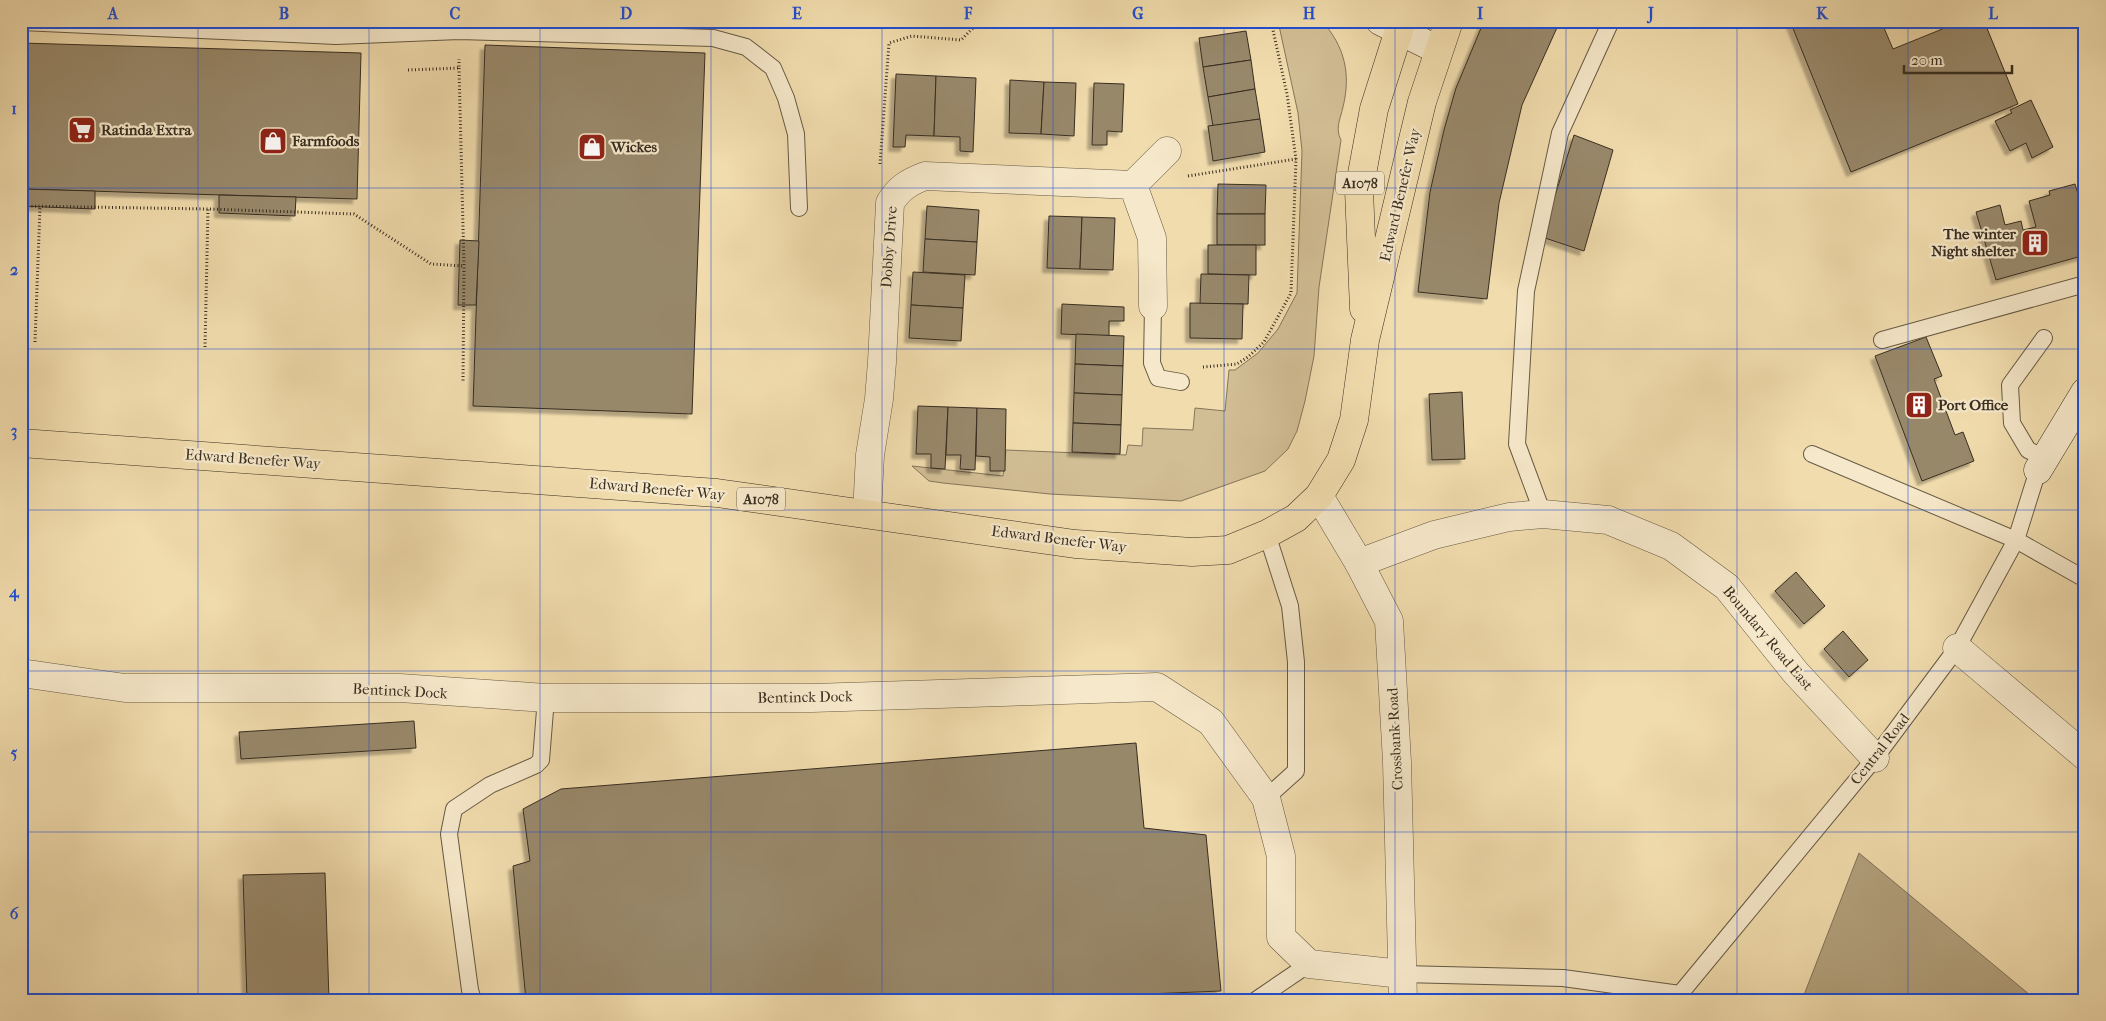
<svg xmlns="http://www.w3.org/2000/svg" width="2106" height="1021" font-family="'IM FELL French Canon',serif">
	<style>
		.green { fill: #d2be95; stroke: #85765b }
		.water { fill: #b2a17d; stroke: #817358 }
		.building { fill: #98886a; stroke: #382e21; filter: url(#shadow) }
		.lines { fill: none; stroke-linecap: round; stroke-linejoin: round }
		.lane-casing { stroke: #665a44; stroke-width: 18 }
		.street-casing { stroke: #665a44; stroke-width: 29 }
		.secondary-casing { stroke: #382e21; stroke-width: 29 }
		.primary-casing { stroke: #382e21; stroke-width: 29 }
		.path { stroke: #382e21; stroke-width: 3; stroke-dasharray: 1 2.5; stroke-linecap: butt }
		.lane { stroke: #f6e8ca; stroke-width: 16 }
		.street { stroke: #f6e8ca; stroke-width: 28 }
		.secondary { stroke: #f6e8ca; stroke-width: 28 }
		.primary { stroke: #f1dcad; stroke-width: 28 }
		.grid { fill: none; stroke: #1d4ed8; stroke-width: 1; stroke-opacity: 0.55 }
		.labels { text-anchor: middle; stroke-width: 4.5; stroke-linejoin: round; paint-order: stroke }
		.shield { fill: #f6e8ca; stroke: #716654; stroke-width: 1 }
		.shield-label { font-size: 14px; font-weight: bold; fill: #382e21 }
		.poi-label { font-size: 15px; font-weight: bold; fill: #382e21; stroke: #f6e8ca; text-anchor: start }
		.street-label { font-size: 15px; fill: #382e21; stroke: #f6e8ca }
		.neatline { fill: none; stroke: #1d4ed8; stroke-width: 2 }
		.grid-label { font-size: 16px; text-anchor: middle; font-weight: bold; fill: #1d4ed8 }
	</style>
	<defs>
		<filter id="shadow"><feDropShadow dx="-4.5" dy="4.5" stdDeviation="1" flood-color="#0004"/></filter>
	</defs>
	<rect width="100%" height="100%" fill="#f1dcad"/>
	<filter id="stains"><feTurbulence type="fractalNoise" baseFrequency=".004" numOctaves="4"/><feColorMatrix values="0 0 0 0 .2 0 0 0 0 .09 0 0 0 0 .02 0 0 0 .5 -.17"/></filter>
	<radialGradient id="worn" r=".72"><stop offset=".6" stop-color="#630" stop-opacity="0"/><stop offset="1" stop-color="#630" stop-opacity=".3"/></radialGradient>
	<path class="green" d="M1278,21H1322C1345,47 1351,74 1343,107C1340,120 1335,129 1341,140L1319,287L1314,356L1305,401L1297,431L1288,449L1265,471L1181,501L1050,494L943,483L929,481L912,466L1003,476L1006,450L1126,455L1128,445L1142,446L1143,428L1193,430L1195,408L1225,411L1229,370H1235L1258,353L1278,329L1297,293L1302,151L1298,113Z"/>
	<path class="water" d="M1859,853L2036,1000H1802Z"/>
	<g class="building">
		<path d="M1484,21H1560L1522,105L1499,203L1487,299L1418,292L1430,192L1444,130L1456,88Z"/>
		<path d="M1790,21H1881L1893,49L1962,21H1984L2018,104L1851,172Z"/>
		<path d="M1246,31L1251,60L1203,67L1199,38Z"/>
		<path d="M21,43L361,53L357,199L21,189Z"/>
		<path d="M485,45L705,53L692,414L473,406Z"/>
		<path d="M1251,60L1255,89L1208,97L1203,67Z"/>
		<path d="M896,74L936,76L934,136L906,135L905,147H893Z"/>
		<path d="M936,76L976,78L973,152L960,151V137L934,136Z"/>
		<path d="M1010,80L1044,82L1041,134L1009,133Z"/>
		<path d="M1044,82L1076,83L1074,136L1041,134Z"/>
		<path d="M1094,83L1124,84L1122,132L1107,131V145H1092Z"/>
		<path d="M1255,89L1260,119L1213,126L1208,97Z"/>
		<path d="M2031,100L2053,147L2032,158L2026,143L2010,151L1995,121L2012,113L2010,110Z"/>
		<path d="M1260,119L1265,152L1213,161L1208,126Z"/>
		<path d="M1574,135L1613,150L1584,251L1542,237Z"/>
		<path d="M1218,184L1266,185L1265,214H1217Z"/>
		<path d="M2075,184L2085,217V255L1996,280L1976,212L2000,205L2005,225L2021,221L2023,230L2036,227L2029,201L2050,195L2049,191Z"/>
		<path d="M22,189L95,191V209L21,206Z"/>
		<path d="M219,195L296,197L295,216L219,213Z"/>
		<path d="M927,206L979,210L977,242L925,239Z"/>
		<rect x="1217" y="214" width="48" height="31"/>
		<path d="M1049,216L1082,217L1080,269L1047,268Z"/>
		<path d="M1082,217L1115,218L1113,270L1080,269Z"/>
		<path d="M925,239L977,242L975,275L923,272Z"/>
		<path d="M460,240L479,241L476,305H458Z"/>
		<path d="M1208,245H1256V275L1208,274Z"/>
		<path d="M913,272L965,275L963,308L911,305Z"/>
		<path d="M1201,274L1249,275L1248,304H1200Z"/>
		<path d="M1190,303L1243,304L1242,339L1190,338Z"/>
		<path d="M1062,304L1124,307V321H1109V336L1061,334Z"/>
		<path d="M911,305L963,308L961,341L909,338Z"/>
		<path d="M1076,334L1124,336L1123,366L1075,364Z"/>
		<path d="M1926,337L1942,376L1934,379L1955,435L1963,432L1974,461L1922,481L1875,356Z"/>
		<path d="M1075,364L1123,366L1122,395L1074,393Z"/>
		<path d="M1462,392L1465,459L1432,460L1429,394Z"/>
		<path d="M1074,393L1122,395L1121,425L1073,423Z"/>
		<path d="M918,406L948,407L945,469L931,468V454H916Z"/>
		<path d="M948,407L977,408L975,470L960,469L961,455H946Z"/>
		<path d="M977,408L1006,409L1005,471H990V457L976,456Z"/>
		<path d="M1073,423L1121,425L1120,454L1072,452Z"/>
		<path d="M1796,572L1825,606L1804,624L1775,591Z"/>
		<path d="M1843,631L1868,660L1849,677L1824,649Z"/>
		<path d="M414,721L416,748L241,759L239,732Z"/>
		<path d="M1136,743L1144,828L1206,835L1221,991L999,1000H526L513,866L530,861L523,809L561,789Z"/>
		<path d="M325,873L329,1000H247L243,875Z"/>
	</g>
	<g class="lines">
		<defs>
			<g id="lane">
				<path d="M21,22L336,36L459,31L713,38L746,47L773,68L786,98L796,134L799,208"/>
				<path d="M1153,306L1152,363L1158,378L1181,382"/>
				<path d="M2044,338L2010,385L2012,423L2028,450L2045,458"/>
				<path d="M1882,340L2085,284"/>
				<path d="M1812,454L2016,540L2085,579"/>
				<path d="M1543,514L1517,444L1526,291L1560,133L1611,21"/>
				<path d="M1266,798L1296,771V662L1290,606L1267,534"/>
				<path d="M1402,974L1563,978L1680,994"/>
				<path d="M473,1000L470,990L449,834L454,809L490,785L536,765L541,760L546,698"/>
				<path d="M1256,1000L1309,964"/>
				<path d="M1678,1000L1680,994L1875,758L1957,648L2016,540L2038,470"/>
			</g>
			<g id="street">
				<path d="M1133,185L1167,151"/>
				<path d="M1319,496L1359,563L1389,621L1397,762L1403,1000"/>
				<path d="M867,513L870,455L879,399L882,362L890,203C899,188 909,182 925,176L1133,185L1152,238L1153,306"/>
				<path d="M1359,563L1434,535L1509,517L1543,514L1608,520L1671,546L1727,587L1796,673L1875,758"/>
				<path d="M1957,648L2085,756"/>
				<path d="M21,673L125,688H400L546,698H812L1157,687L1211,722L1266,798L1281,856V937L1309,964L1402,974"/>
			</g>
			<g id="secondary">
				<path d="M1380,21L1438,50"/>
				<path d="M2038,470L2085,392"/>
			</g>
			<g id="primary">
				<path d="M1364,309L1359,190L1374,109L1402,21"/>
				<path d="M21,443L717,493L1075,544L1192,552L1228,550L1267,534L1296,518L1319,496L1341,460L1354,420L1365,340L1422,102L1449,21"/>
			</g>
		</defs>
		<use href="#lane" class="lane-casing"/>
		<use href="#street" class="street-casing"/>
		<use href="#secondary" class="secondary-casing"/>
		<use href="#primary" class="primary-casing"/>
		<g class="path">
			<path d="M1038,21L1141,27L1178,21"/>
			<path d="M459,68L464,266L463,383"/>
			<path d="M408,70L459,68V59"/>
			<path d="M880,164L889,43L912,36L961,40L980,21"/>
			<path d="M1188,176L1296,159"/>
			<path d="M21,206L208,209L354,214L431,264L464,266"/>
			<path d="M35,342L40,207"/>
			<path d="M205,347L208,209"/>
			<path d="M1203,367L1237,364L1248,357L1264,342L1291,293L1296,159L1287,94L1271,21"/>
		</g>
		<use href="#lane" class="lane"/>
		<use href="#street" class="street"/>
		<use href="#secondary" class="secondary"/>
		<use href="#primary" class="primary"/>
	</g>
	<path class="grid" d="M198,21V1000M369,21V1000M540,21V1000M711,21V1000M882,21V1000M1053,21V1000M1224,21V1000M1395,21V1000M1566,21V1000M1737,21V1000M1908,21V1000M21,188H2085M21,349H2085M21,510H2085M21,671H2085M21,832H2085"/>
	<defs>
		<symbol id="supermarket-square" viewBox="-11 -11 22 22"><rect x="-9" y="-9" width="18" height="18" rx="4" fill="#8f2418" stroke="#f6e8ca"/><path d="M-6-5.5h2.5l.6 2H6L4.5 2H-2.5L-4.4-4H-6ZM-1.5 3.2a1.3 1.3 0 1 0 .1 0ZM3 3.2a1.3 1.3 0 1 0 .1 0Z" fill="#fff"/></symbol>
		<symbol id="shop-square" viewBox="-11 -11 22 22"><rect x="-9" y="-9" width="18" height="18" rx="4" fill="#8f2418" stroke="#f6e8ca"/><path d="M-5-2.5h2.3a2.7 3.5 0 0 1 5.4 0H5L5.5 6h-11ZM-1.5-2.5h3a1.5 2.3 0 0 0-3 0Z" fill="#fff"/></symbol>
		<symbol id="building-square" viewBox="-11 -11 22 22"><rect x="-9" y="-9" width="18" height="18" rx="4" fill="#8f2418" stroke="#f6e8ca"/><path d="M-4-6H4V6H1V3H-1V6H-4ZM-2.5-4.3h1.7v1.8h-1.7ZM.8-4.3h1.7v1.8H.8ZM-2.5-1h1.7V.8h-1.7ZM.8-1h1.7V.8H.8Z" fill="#fff"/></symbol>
	</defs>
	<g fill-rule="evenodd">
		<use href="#supermarket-square" x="66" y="114" width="32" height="32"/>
		<use href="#shop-square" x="257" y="125" width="32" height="32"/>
		<use href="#shop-square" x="576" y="131" width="32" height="32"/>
		<use href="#building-square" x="2019" y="227" width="32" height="32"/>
		<use href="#building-square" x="1903" y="389" width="32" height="32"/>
	</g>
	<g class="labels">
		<g class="shield">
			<rect x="1336" y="171.5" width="48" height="23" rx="4"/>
			<rect x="737" y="487.5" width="48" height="23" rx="4"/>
		</g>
		<g class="shield-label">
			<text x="1360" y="188">A1078</text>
			<text x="761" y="504">A1078</text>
		</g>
		<g class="poi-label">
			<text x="101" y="135">Ratinda Extra</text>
			<text x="292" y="146">Farmfoods</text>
			<text x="611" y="152">Wickes</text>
			<text x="2016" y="239" text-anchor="end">The winter<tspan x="2016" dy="17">Night shelter</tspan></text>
			<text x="1938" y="410">Port Office</text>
		</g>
		<g class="street-label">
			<text transform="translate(1400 195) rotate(-77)" y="5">Edward Benefer Way</text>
			<text transform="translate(889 247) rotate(-86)" y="5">Dobby Drive</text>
			<text transform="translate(253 459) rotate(4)" y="5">Edward Benefer Way</text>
			<text transform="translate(657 489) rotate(5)" y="5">Edward Benefer Way</text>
			<text transform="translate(1059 539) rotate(7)" y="5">Edward Benefer Way</text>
			<text transform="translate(1768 638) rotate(50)" y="5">Boundary Road East</text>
			<text transform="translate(400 691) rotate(3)" y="5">Bentinck Dock</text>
			<text transform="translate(805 697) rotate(-1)" y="5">Bentinck Dock</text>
			<text transform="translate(1395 739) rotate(-93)" y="5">Crossbank Road</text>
			<text transform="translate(1880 749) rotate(-52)" y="5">Central Road</text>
		</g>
	</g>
	<rect width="2106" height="1021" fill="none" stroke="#f1dcad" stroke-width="55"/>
	<path d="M1904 65v8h108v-8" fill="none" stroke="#382e21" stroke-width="2.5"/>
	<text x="1911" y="65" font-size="15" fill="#382e21" stroke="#f6e8ca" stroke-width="4" paint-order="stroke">20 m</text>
	<rect x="28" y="28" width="2050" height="966" class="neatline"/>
	<g class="grid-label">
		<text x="113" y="19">A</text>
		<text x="284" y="19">B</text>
		<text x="455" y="19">C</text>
		<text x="626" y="19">D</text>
		<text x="797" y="19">E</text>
		<text x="968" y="19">F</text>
		<text x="1138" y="19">G</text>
		<text x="1309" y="19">H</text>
		<text x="1480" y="19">I</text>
		<text x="1651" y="19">J</text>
		<text x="1822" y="19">K</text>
		<text x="1993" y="19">L</text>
		<text x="14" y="114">1</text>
		<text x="14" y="275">2</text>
		<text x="14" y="436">3</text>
		<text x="14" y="597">4</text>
		<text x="14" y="758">5</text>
		<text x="14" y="919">6</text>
	</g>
	<rect width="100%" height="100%" filter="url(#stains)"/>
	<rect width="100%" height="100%" fill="url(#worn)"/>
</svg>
